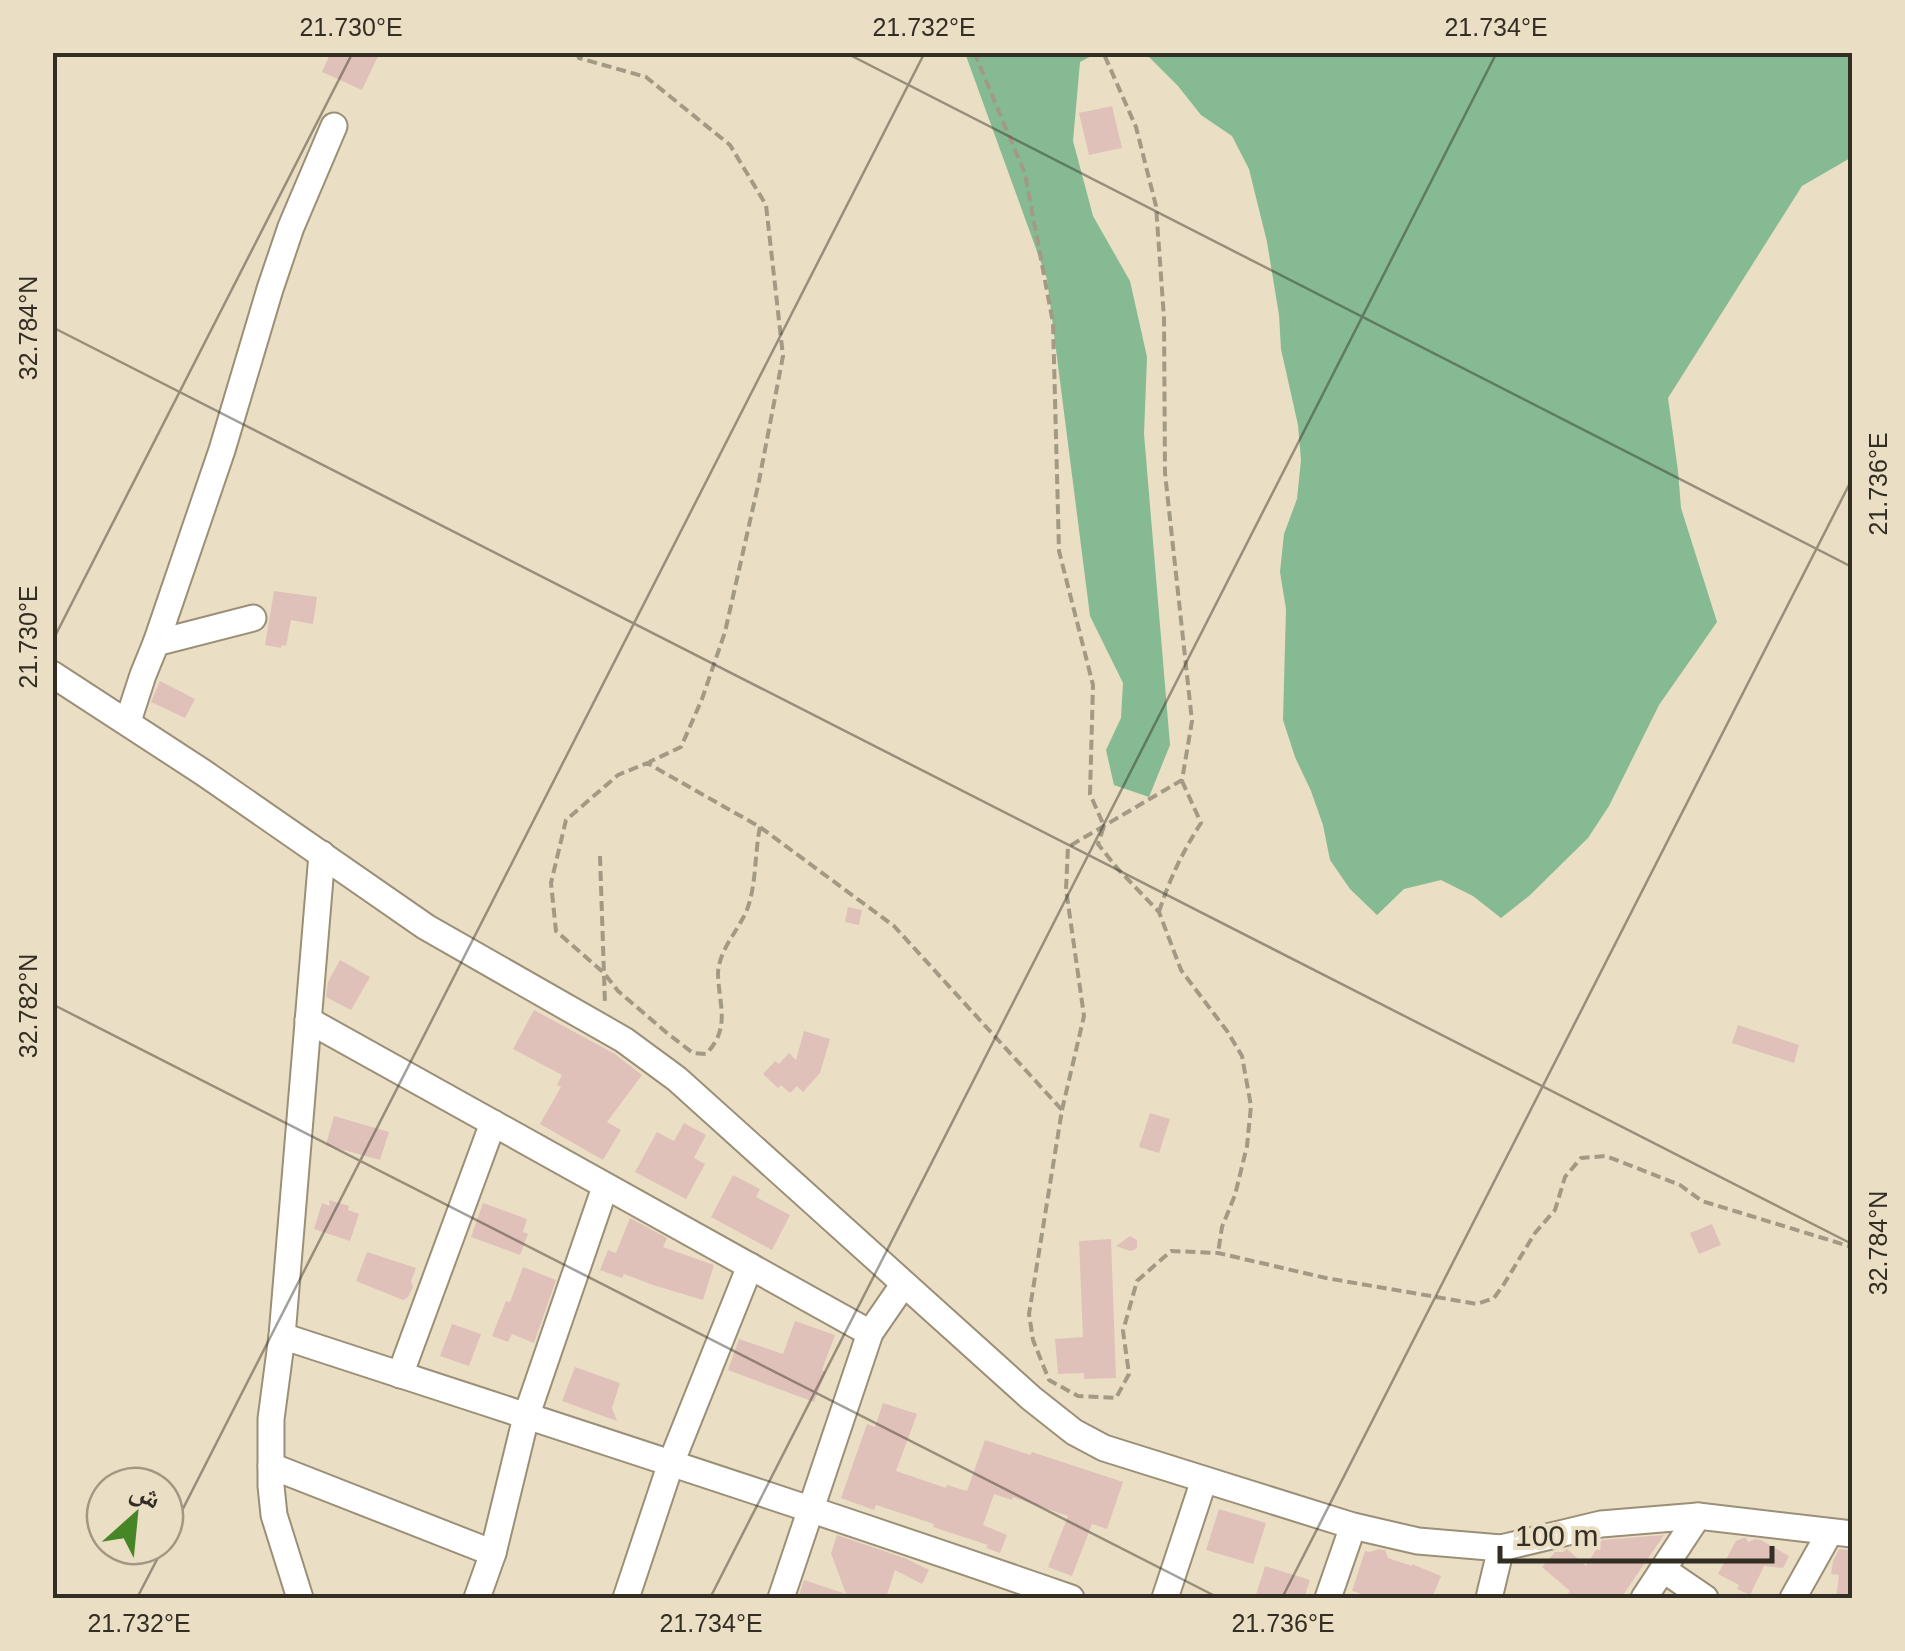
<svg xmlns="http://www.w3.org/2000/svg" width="1905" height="1651" font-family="Arial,'Noto Naskh Arabic',sans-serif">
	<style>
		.forest { fill: #85ba93 }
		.building { fill: #e0c1ba }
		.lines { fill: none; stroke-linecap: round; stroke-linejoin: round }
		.minor-casing { stroke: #9b8f77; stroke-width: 29 }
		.path { stroke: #a39a86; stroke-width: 4; stroke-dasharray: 10 5; stroke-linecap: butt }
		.minor { stroke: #fff; stroke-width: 25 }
		.ticks { fill: none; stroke: #332e24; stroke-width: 2.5; stroke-opacity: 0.45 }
		.neatline { fill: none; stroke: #332e24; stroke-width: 4 }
		.ticks-label { font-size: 25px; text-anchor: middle; fill: #332e24 }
	</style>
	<rect width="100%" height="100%" fill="#eadec4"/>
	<g class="forest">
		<path d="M965,53H1097L1080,62L1073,141L1093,216L1130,281L1147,357L1144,434L1170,745L1149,797L1114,785L1106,750L1121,718L1123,683L1090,616L1047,279Z"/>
		<path d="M1136,53H1852V157L1802,186L1668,398L1678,471L1681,508L1717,622L1659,705L1609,806L1588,838L1529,896L1501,918L1473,896L1441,880L1404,889L1377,915L1350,889L1330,860L1323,825L1311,791L1295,757L1283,720L1286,609L1280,572L1284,534L1297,499L1301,460L1298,425L1281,349L1279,315L1267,242L1249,169L1232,136L1201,115L1178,86L1149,57Z"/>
	</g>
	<g class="building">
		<path d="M331,52H380L362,90L322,72Z"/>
		<path d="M1112,106L1122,148L1089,155L1079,113Z"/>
		<path d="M274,591L317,597L313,624L291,620L286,646L282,645L281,648L265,645Z"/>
		<path d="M160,681L195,699L185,718L151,702Z"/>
		<path d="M848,907L862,910L859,925L845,922Z"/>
		<path d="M340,960L370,977L351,1010L326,997L328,982Z"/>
		<path d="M534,1010L615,1054L642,1075L607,1122L621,1130L603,1160L540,1124L561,1087L557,1085L562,1075L513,1049Z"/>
		<path d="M1738,1025L1799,1045L1794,1063L1732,1043Z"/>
		<path d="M804,1031L830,1039L820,1073L803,1092L797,1086L790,1093L781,1085L778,1088L763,1074L775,1061L779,1064L789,1053L796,1060Z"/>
		<path d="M1150,1113L1170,1119L1159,1153L1139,1147Z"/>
		<path d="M334,1116L389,1132L380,1160L326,1145Z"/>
		<path d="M684,1123L706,1135L694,1158L705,1164L686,1199L635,1172L657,1132L674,1141Z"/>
		<path d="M733,1175L760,1189L756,1197L790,1215L772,1250L711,1217Z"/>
		<path d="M329,1200L349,1206L348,1210L359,1214L350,1241L314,1229L322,1203L330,1206Z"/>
		<path d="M483,1203L527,1219L523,1232L528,1234L520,1255L471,1237Z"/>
		<path d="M630,1218L667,1238L663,1247L714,1265L703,1300L653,1285L624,1274L622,1278L600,1270L608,1250L616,1253Z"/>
		<path d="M1712,1224L1721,1245L1699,1254L1690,1233Z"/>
		<path d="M1130,1236L1137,1240V1247L1134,1250L1130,1251L1116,1246Z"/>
		<path d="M1111,1239L1116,1378L1084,1379V1373L1058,1374L1055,1339L1083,1337L1079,1241Z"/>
		<path d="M367,1252L416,1268L411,1281L413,1287L408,1297L403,1300L356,1281Z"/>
		<path d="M523,1267L556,1280L534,1343L512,1334L508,1342L492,1336L506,1301L510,1302Z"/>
		<path d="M795,1321L835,1335L822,1370L826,1372L814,1402L728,1370L739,1339L783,1354Z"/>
		<path d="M452,1324L481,1334L469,1366L440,1356Z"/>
		<path d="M575,1367L620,1383L612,1408L617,1421L562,1401Z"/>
		<path d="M883,1403L917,1414L896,1471L946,1488L947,1485L967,1491L985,1440L1030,1455L1032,1452L1123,1482L1107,1529L1092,1524L1072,1576L1048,1567L1068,1516L1059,1513L1013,1497L1012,1500L994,1494L983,1525L1007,1535L1000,1553L986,1548L988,1545L933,1527L934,1524L876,1505L874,1510L841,1498L867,1424L875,1427Z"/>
		<path d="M1219,1509L1266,1523L1253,1564L1206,1550Z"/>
		<path d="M837,1535L907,1559L929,1570L922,1584L895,1570L886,1598H798L804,1580L846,1594L831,1553Z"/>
		<path d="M1664,1535L1621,1598H1565L1570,1591L1542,1567L1555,1552H1563L1567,1549L1586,1566L1602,1540Z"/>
		<path d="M1743,1538H1746L1748,1542L1755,1539L1761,1540L1789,1556L1783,1568L1764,1566L1750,1595L1737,1589L1739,1585L1718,1574L1736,1541Z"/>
		<path d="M1378,1549L1385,1550L1388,1558L1412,1566V1564L1441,1576L1432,1598H1375L1352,1591L1365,1551L1370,1552Z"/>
		<path d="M1839,1549L1852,1550V1598H1836L1839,1575L1831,1574L1833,1561Z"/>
		<path d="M1265,1566L1310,1580L1304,1598H1255Z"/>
	</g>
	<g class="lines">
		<defs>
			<g id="minor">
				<path d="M156,643L222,450L270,289L291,227L334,126"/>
				<path d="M52,674L204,773L426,927L624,1040L677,1079L1031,1398L1074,1432L1104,1448L1353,1526L1418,1541L1501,1548L1601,1524L1698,1516L1852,1534"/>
				<path d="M128,721L143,675L156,643L253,618"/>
				<path d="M308,1020L870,1333"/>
				<path d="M282,1336C545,1422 809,1507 1071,1598"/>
				<path d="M400,1375L493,1123"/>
				<path d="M271,1466L493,1553L526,1417L605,1187"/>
				<path d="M1664,1570L1705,1598"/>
				<path d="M300,1598L274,1515L271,1486V1419L282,1336L322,854"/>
				<path d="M477,1598L493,1553"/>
				<path d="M626,1598L671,1463L750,1266"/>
				<path d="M781,1598L870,1333L903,1285"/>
				<path d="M1165,1598L1204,1480"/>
				<path d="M1328,1598L1353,1526"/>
				<path d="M1489,1598L1501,1548"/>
				<path d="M1644,1598L1698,1516"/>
				<path d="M1793,1598L1830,1532"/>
			</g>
		</defs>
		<use href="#minor" class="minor-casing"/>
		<g class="path">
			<path d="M577,52L579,58L646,77L730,145L766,205L783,356L759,481L725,632L702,699L681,747L649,762"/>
			<path d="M974,52L1025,174L1053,323L1059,551L1093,685L1090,794L1104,826L1098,844L1117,868L1159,912L1181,970L1227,1031L1242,1056L1251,1106L1247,1146L1235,1195L1222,1227L1218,1253"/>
			<path d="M760,827C754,855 757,894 743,918C734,935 718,954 718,974C719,1006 731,1028 706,1054L693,1053L667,1033L618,991L604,973L556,931L551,883L566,820L618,775L647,763L760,827L894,926L1062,1110L1029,1314L1033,1340L1049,1380L1078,1396L1116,1398L1129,1374L1123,1331L1137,1281L1171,1251L1218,1253L1326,1278L1477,1304L1494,1298L1504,1284L1535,1233L1555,1210L1565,1177L1581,1158L1606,1156L1680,1185L1702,1201L1852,1247"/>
			<path d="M600,856L605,1005"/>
			<path d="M1159,912C1169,880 1183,851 1201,823L1182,781"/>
			<path d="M1062,1110L1084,1016L1066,889L1068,847L1182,780L1192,721L1165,473L1164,318L1156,206L1136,127L1103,52"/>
		</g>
		<use href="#minor" class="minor"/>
	</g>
	<path class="ticks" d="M844,52L1852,567M52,327L1852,1244M52,642L353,52M52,1004L1219,1598M165,1544L925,52M137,1598L164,1546M710,1598L1497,52M1282,1598L1852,479"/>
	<rect width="1905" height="1651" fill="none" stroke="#eadec4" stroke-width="110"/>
	<g transform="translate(135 1516) rotate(27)"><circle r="48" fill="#eadec4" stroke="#a19884" stroke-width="2.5"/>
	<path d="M0-8L18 38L0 25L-18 38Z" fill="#468627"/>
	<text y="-15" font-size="28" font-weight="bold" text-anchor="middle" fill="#332e24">ش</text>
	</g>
	<path d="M1500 1546v15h272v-15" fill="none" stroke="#332e24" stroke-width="5"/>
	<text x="1515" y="1546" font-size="30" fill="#332e24" stroke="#eadec4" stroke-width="8" paint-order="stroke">100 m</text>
	<rect x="55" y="55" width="1795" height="1541" class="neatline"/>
	<g class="ticks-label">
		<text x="351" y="36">21.730°E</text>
		<text x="924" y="36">21.732°E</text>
		<text x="1496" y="36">21.734°E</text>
		<text transform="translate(28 328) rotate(-90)" y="9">32.784°N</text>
		<text transform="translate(1878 484) rotate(-90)" y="9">21.736°E</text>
		<text transform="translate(28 637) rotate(-90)" y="9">21.730°E</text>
		<text transform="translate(28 1006) rotate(-90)" y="9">32.782°N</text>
		<text transform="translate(1878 1243) rotate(-90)" y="9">32.784°N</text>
		<text x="139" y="1632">21.732°E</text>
		<text x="711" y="1632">21.734°E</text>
		<text x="1283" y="1632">21.736°E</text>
	</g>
</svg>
